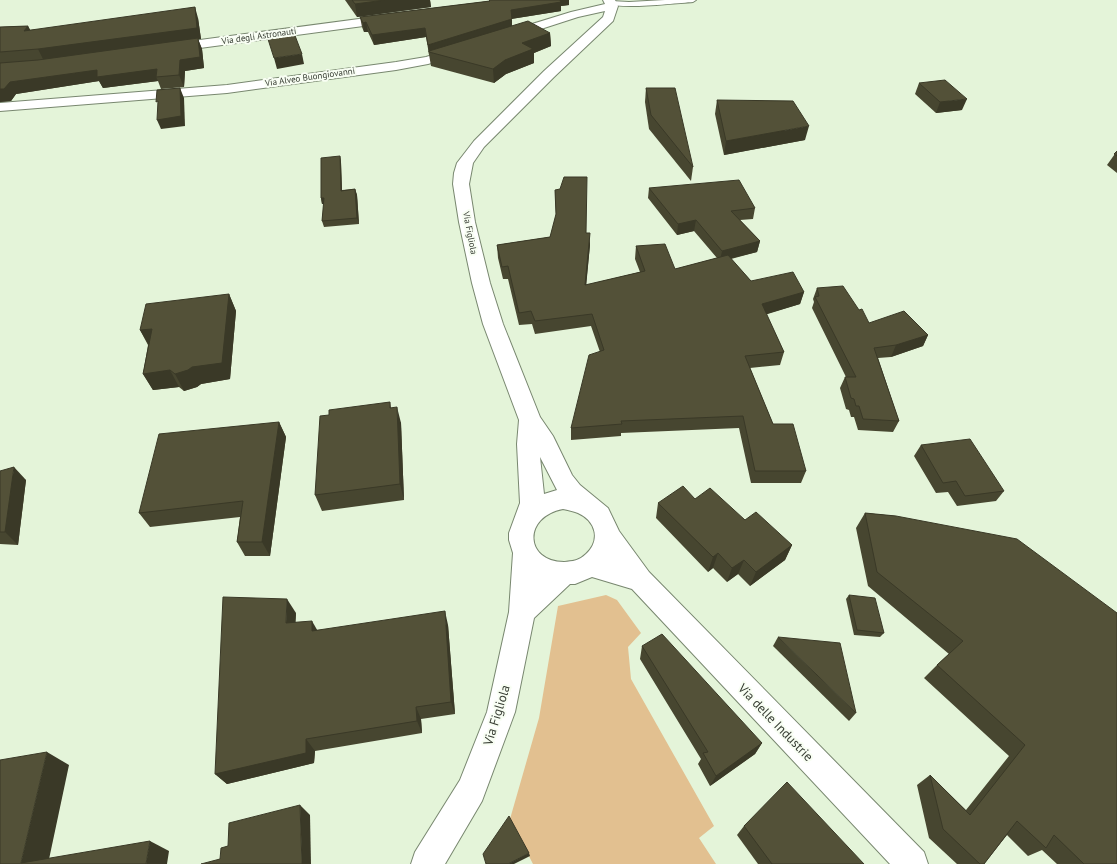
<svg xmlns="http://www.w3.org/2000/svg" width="1117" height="864" font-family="'PT Sans',sans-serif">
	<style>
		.green { fill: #e2c090 }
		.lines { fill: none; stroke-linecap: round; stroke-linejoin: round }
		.lane-casing { stroke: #78876f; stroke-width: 2 }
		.street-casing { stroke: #78876f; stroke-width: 2 }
		.lane { fill: #fff; fill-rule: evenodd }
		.street { fill: #fff; fill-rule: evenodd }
		.wall { fill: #474630 }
		.shaded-wall { fill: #3a3927 }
		.building { fill: #535138; stroke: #3a3927 }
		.labels { text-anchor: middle; stroke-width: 4; stroke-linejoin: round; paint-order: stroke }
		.far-street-label { font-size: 9px; fill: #373d33; stroke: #f8fef3 }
		.near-street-label { font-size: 13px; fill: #373d33; stroke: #f8fef3 }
	</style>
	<rect width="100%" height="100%" fill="#e4f4d9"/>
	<path class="green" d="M606,595L617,600L641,633L628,647L631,679L714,826L699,838L716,864H533L510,819L539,718L558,606Z"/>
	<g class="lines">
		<defs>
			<path id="lane" d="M665,0H696L693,2C677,3 619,10 608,3L611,1L629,2Z"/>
			<g id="street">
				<path d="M603,0H615L618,6L613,21L554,77L484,147L473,163L469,184L475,222L490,283L503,324L540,417L553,436L572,475L580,485L608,508L619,531L649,572L924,852L928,864H890L632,589L592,577L575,584H570L534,618L515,712L482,801L445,864H411L415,852L460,780L487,712L509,612L513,553L509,540V533L520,503L517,444L519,420L483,324L472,283L459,222L453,184L454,173L457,163L474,141L544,71L603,17L605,11L578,17L510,39L506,38L504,35L506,32L571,12L605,4ZM540,457L557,490L544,494ZM563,509C568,510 573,511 578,513C596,521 601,540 586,554C579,561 573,561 564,562C525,562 522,517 563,509Z"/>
				<path d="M389,15L393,16L395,19L393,22L170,52L166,51L164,48L166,45L170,44Z"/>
				<path d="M458,47L462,48L464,51L462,54L428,64L396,70L227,93L0,111V103L227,85L396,62L426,57Z"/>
			</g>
		</defs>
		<use href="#lane" class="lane-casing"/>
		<use href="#street" class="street-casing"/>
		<use href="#lane" class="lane"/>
		<use href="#street" class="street"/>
	</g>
	<g class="wall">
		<path d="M345,0H430L431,7L357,17Z"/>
		<path d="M489,0H569V5L561,6V11L511,19L512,26L550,33L551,46L534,53V63L506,74L494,83L431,66L426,37L374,45L368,32H364L362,27L360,17L489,1Z"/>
		<path d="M198,18L201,39H198L202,49L204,68L185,71L184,87L161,89L158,81L103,88L99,81L16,94L11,101L0,102V27L28,26L30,30Z"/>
		<path d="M919,83L962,110L936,113L915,94Z"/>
		<path d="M646,88L693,167L691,181L649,129L645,102Z"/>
		<path d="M717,100L805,140L724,155L715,114Z"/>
		<path d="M1117,151V173L1107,165Z"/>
		<path d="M340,156L341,162L342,190L355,189L357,195L359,224L324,227L322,221L324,204H322L321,198Z"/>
		<path d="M649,188L755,208L753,219L740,220L760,241L757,252L731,259L751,281L804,292L800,304L766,314L784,352L780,365L750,368L773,424L806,471L801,483H751L739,428L621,433V436L571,440V428L600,352L591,326L535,334L532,324L519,325L508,279H503L498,258L497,245L550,237L556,216L555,190L586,233L590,245L586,285L640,272L635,259L636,246L675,269L717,258L694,231L677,235L648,198Z"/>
		<path d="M817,288L859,310L869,323L928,335L923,346L891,357L878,358L899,421L893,432L858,430L854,417H851L849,410L846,409L840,388L845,377H846L812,308L814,302L813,299Z"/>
		<path d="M229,294L236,311L230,379L201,384L197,387L184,391L179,387L153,390L143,374L148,345L140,330Z"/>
		<path d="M390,402L391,408L401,423L404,500L322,511L315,495L329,415Z"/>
		<path d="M279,422L286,437L270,556H245L237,542L240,517L150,527L139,513Z"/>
		<path d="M921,445L1004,491L996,501L957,506L948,492L936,493L914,456Z"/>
		<path d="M0,471L26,480L18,545L0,544Z"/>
		<path d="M695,499L745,520L792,545L785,560L750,586L738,574L727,582L713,568L708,572L656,518L658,503Z"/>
		<path d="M865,513L896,516L1117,864H1057L1042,850L1028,856L1007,835L984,864H957L929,838L917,785L930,775L966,810L1009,756L924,678L937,665L949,654L868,586L856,528Z"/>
		<path d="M849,595L884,633L880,637L854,635L846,599Z"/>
		<path d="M296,613L295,622L317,630L448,625L455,714L421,719L422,733L315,751L314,763L227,784L215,774Z"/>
		<path d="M778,637L856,713L849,721L773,646Z"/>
		<path d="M642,646L762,743L755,754L710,786L698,764L701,759L640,659Z"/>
		<path d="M744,826L864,864H758L737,835Z"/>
	</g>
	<g class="shaded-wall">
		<path d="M385,0H430L431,7L357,17L355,4Z"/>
		<path d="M559,0H569V5L561,6V11L511,19V10Z"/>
		<path d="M195,7L198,18L201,39H198L202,49L204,68L185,71L184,87L179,75L180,60L44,61L38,49Z"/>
		<path d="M512,19V29L429,52V55L428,45Z"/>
		<path d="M366,22L368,32H364L363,23Z"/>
		<path d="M28,26L34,37L24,31Z"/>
		<path d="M425,28L426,37L374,45L372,35Z"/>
		<path d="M550,33L551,46L534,53V63L506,74L494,83L493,69L522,43Z"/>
		<path d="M302,54L304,64L277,69L274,58Z"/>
		<path d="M157,69L156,77L158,81L103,88L99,81L16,94L11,101L0,102V89L10,82L97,70Z"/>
		<path d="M180,88L184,98L185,126L161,129L157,120Z"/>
		<path d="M967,99L962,110L936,113L940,102Z"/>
		<path d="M809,126L805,140L724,155L726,141Z"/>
		<path d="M340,156L341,162L342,196L341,191Z"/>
		<path d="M355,189L357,195L359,224L357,218Z"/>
		<path d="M321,198H324L326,204H322Z"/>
		<path d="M696,220L694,231L677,235L678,224Z"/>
		<path d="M590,233V245L585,298V285Z"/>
		<path d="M760,241L757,252L720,261L722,251Z"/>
		<path d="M804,292L800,304L758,317L762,304Z"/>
		<path d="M229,294L236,311L230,379L201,384L197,387L184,391L175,374L192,367Z"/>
		<path d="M152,329L150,347L140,330Z"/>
		<path d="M928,335L923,346L891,357L896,345Z"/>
		<path d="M170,370L179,387L153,390L143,374Z"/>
		<path d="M397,407L401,423L404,500L400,484Z"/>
		<path d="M279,422L286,437L270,556L262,542Z"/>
		<path d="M14,467L26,480L18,545L5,532Z"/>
		<path d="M792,545L785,560L750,586L756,572Z"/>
		<path d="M718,553L713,568L708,572L713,557Z"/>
		<path d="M744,560L738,574L727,582L732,568Z"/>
		<path d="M287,599L296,613L295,637L286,623Z"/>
		<path d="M445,611L448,625L455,714L451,702Z"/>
		<path d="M312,621L320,635L312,631Z"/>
		<path d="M416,707L421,719L422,733L417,721Z"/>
		<path d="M306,739L315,751L314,763L227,784L215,774Z"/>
		<path d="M762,743L755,754L710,786L716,776Z"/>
		<path d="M47,752L69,765L48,864L21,863Z"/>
		<path d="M300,805L310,815L311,864H302Z"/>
		<path d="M150,841L169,851L167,864H146Z"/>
		<path d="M529,853L530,856L514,864H508Z"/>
	</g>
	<g class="building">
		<path d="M352,0H385L355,4Z"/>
		<path d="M489,0H560L561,2L511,10L512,19L428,45L425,28L372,35L366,22L363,23L360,17L490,1Z"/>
		<path d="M195,7L197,28L38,49L0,52V27L28,26L24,31Z"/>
		<path d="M528,21L550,33L522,43L533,49L505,60L493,69L429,52V51Z"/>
		<path d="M294,33L302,54L274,58L267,36Z"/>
		<path d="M198,38L200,57L180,60L179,75L156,77L157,69L97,77V70L10,82L4,89H0V63L38,60Z"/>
		<path d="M945,80L967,99L940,102L919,83Z"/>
		<path d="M180,88L181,116L157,120L158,101L156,102L157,90Z"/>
		<path d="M646,88H675L693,167L651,115Z"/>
		<path d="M717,100L793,101L809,126L726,141Z"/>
		<path d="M1117,151V156L1114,154Z"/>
		<path d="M340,156L341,191L355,189L357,218L322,221L324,198H321V158Z"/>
		<path d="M564,177H587L586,233H590L585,285L645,271L636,246L665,244L675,269L728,255L751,281L793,272L804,292L762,304L784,352L745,356L773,424H793L806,471H755L743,416L621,421L622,424L571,428L589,355L604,350L592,314L535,321L531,311L519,313L508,266L502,267L497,245L550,237L556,214L555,190L560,189Z"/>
		<path d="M739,180L755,208L731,211L760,241L722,251L696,220L678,224L649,188Z"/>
		<path d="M843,286L859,310L862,309L869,323L904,311L928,335L896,345L874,348L899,421L863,419L859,406H856L854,399L851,398L845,377H856L815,297L819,296L817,288Z"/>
		<path d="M229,294L222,363L192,367L188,370L175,374L170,370L143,374L152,329L140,330L146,304Z"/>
		<path d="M390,402V408L397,407L400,484L315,495L320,416L329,415V410Z"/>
		<path d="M279,422L262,542H237L243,501L139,513L159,434Z"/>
		<path d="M970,439L1004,491L965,496L956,481L943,483L921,445Z"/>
		<path d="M14,467L5,532H0V471Z"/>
		<path d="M683,486L695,499L710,488L745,520L756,512L792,545L756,572L744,560L732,568L718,553L713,557L658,503Z"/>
		<path d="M865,513L896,516L1017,539L1117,613V864H1084L1054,835L1046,848L1017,821L984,864H980L943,829L930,775L970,815L1025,745L937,665L963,641L877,572Z"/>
		<path d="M849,595L875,598L884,633L857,630Z"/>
		<path d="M223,597L287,599L286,623L312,621V631L445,611L451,702L416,707L417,721L306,739V753L215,774Z"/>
		<path d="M662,634L762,743L716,776L703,753L708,752L642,646Z"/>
		<path d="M778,637L840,643L856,713Z"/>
		<path d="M47,752L21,863L150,841L146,864H0V760Z"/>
		<path d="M787,782L864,864H772L744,826Z"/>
		<path d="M300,805L302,864H201L220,859L221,848L228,846L229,823Z"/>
		<path d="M509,816L529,853L508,864H486L483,854Z"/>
	</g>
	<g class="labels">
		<g class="far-street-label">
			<text transform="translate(259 36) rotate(-8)" y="3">Via degli Astronauti</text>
			<text transform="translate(310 77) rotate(-8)" y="3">Via Alveo Buongiovanni</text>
			<text transform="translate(470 233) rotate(79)" y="3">Via Figliola</text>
		</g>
		<g class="near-street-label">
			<text transform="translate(496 715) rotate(-73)" y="5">Via Figliola</text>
			<text transform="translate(776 722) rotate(46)" y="5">Via delle Industrie</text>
		</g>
	</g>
</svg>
